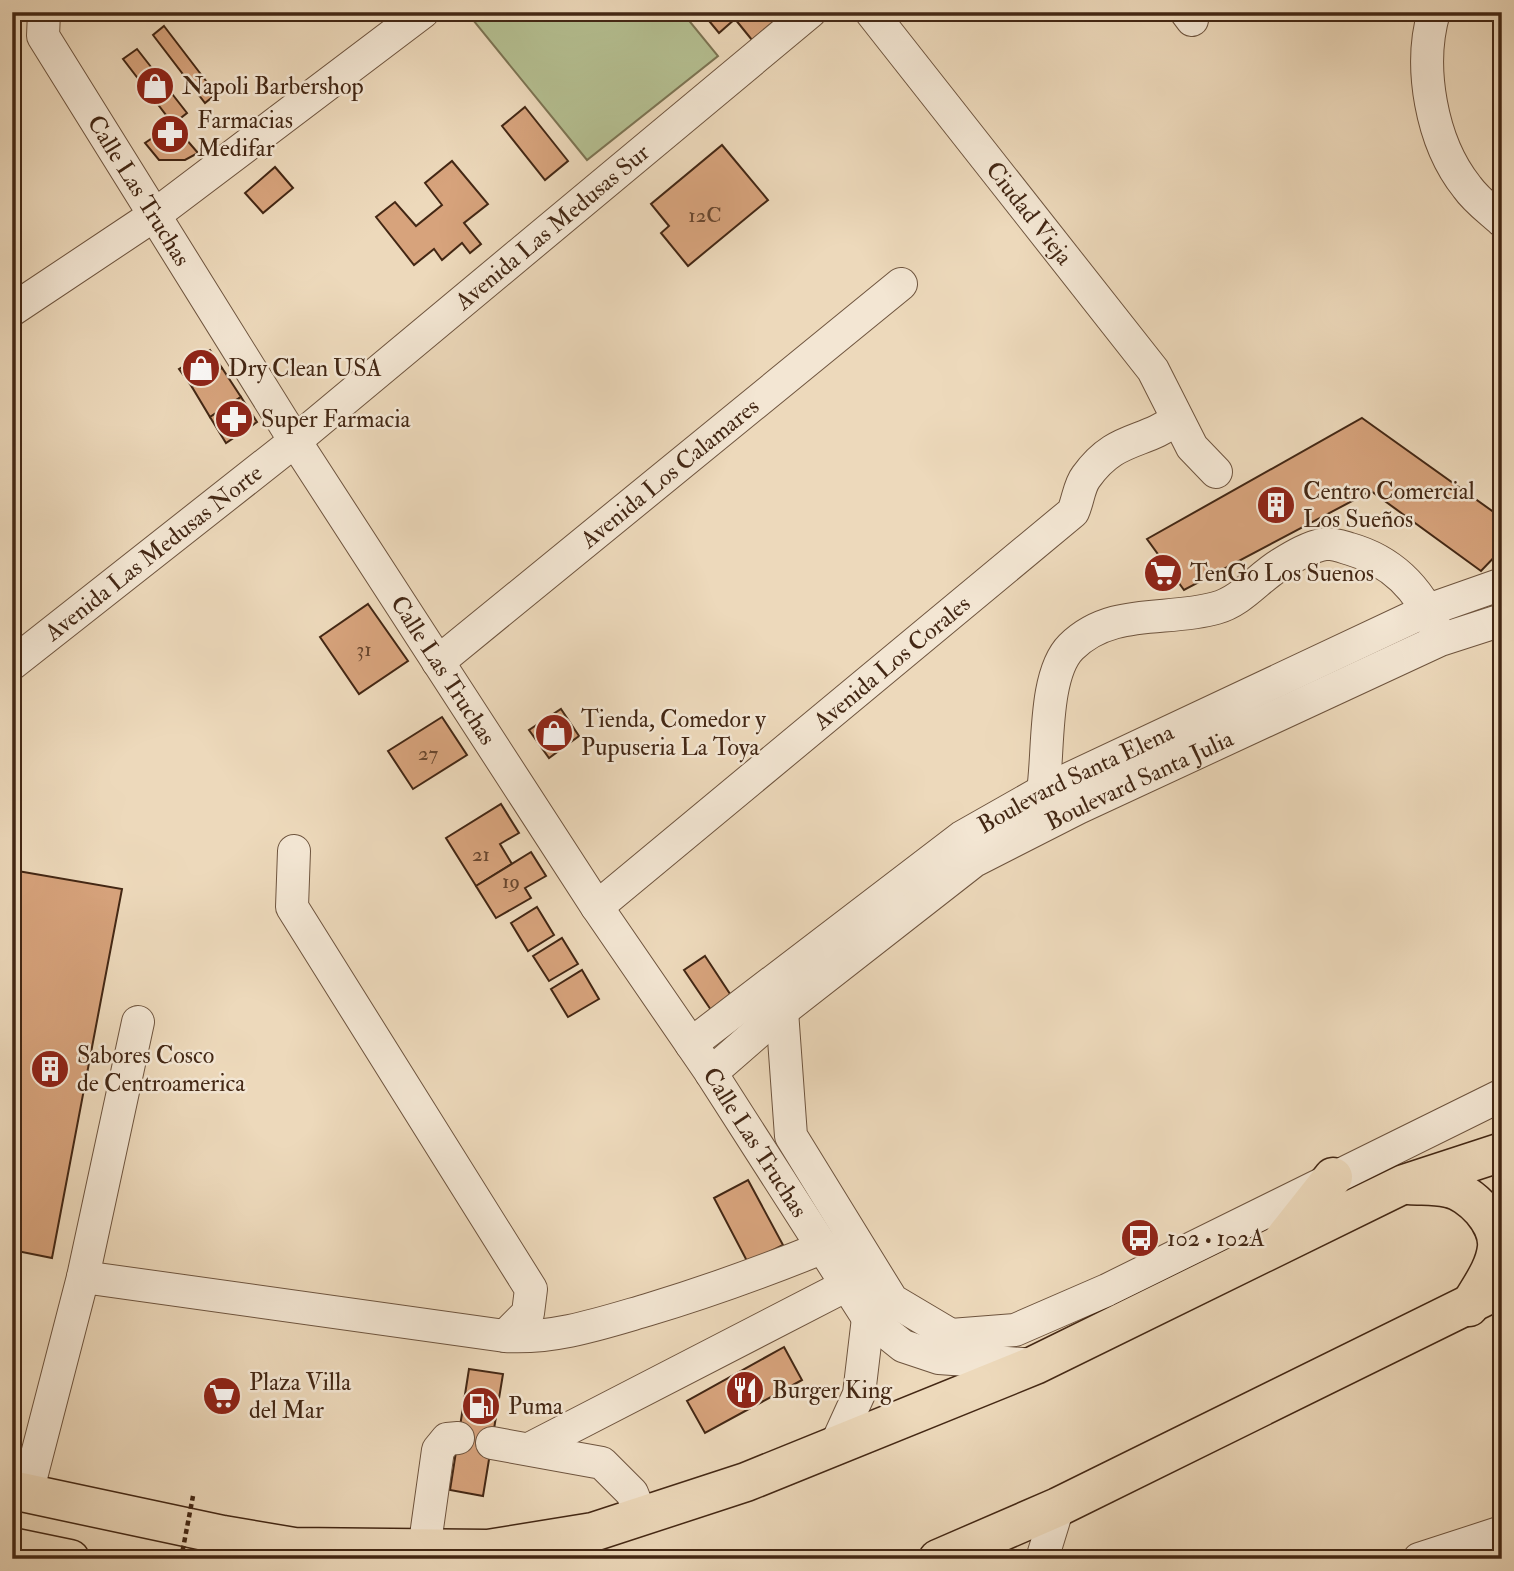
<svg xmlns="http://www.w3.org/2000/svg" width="1514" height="1571" font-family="'IM FELL Double Pica',serif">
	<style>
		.green { fill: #b5c092; stroke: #7c7453; stroke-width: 2 }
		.building { fill: #d7a37c; stroke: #432714; stroke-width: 2 }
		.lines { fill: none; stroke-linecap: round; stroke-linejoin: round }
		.minor-casing { stroke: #6e543e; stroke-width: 34 }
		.highway-casing { stroke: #432714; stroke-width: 41 }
		.minor { stroke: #f3e6d3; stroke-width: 32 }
		.highway { stroke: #edd9bb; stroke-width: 38 }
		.path-bridge { stroke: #432714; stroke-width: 4.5; stroke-dasharray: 5 3.5; stroke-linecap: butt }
		.labels { text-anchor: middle; stroke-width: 5; stroke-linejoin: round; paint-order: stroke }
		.number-label { font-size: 21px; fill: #68462e }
		.poi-label { font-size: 24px; fill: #432714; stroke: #f3e6d3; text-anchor: start }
		.street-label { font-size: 24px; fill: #432714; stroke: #f3e6d3 }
	</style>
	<rect width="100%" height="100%" fill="#edd9bb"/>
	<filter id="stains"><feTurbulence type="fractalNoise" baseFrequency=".00286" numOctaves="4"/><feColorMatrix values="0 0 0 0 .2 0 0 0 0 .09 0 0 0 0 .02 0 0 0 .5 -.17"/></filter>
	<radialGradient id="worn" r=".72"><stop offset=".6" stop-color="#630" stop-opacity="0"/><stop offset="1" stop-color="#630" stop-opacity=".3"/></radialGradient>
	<path class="green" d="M483,12H682L718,56L587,160L473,20Z"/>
	<g class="building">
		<path d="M709,12H777L780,17L752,40L735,19L719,33L705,16Z"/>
		<path d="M164,26L216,94L205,103L153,35Z"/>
		<path d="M137,49L187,113L173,124L123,59Z"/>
		<path d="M525,107L568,161L545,180L502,126Z"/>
		<path d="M173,124L198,153L185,160H159L145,143Z"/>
		<path d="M722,145L768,200L688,266L661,233L669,226L651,204Z"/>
		<path d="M452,161L488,204L464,223L481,244L470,253L462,243L442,260L434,249L414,265L376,217L395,202L416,226L442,205L425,183Z"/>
		<path d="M275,167L293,188L263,213L245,193Z"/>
		<path d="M210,350L222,368L192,387L179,369Z"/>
		<path d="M222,368L241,397L210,417L192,387Z"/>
		<path d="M241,397L257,422L226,443L210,417Z"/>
		<path d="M1362,418L1502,518V549L1481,571L1371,491L1184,590L1147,539Z"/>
		<path d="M368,604L408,661L359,694L320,637Z"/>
		<path d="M561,709L579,736L549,758L529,730Z"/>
		<path d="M442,717L467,755L413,789L388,751Z"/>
		<path d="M501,804L519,833L500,844L512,864L476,886L446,838Z"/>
		<path d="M531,852L546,876L525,888L531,898L496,918L476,886Z"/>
		<path d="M12,870L122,889L52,1258L12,1250Z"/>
		<path d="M537,907L554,935L528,951L511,923Z"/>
		<path d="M562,938L578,964L549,981L533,956Z"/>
		<path d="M705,956L732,997L711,1010L684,970Z"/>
		<path d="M582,970L599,999L568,1017L551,989Z"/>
		<path d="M748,1180L783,1245L748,1263L714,1198Z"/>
		<path d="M784,1347L802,1380L705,1433L687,1401Z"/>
		<path d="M469,1369L503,1374L483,1496L450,1490Z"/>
	</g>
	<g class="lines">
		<defs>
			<g id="minor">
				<path id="s1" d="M44,12L43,36L295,441L597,907L711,1073L868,1318L903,1346L939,1358L1035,1365"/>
				<path id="s2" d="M871,12L1153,370L1192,447L1216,472"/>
				<path d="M1186,12L1192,20"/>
				<path d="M1434,12C1418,66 1431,142 1467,187C1476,200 1490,210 1502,221"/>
				<path d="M12,310L156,214L423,12"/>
				<path id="s3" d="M438,662L901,284"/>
				<path id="s4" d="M12,664L295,441L810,12"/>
				<path d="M1043,791C1049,753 1043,675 1071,647C1111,607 1167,622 1216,608C1242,601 1259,577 1281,564C1294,556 1309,547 1325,544C1332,543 1343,547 1350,549C1392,561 1419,588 1436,629"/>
				<path id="s5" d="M597,907L1073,512C1078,501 1079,486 1086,477C1116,435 1143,445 1177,419"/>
				<path d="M782,1011L791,1136L892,1300L951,1335L1015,1330L1107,1290L1502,1095"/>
				<path id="s6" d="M691,1044L962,837L1043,791L1428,610L1502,584"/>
				<path id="s7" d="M711,1073L782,1011L974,861L1078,808L1440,640L1502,620"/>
				<path d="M83,1277L505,1336L528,1313L531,1289L292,907L294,851"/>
				<path d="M505,1336C555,1339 599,1324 647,1310C707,1292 765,1271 824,1247"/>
				<path d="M492,1443L602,1463L632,1493L642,1518"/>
				<path d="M529,1449L847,1285"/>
				<path d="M834,1449L859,1394L868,1318"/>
				<path d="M27,1493L83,1277L138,1022"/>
				<path d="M424,1550L438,1450L447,1439L458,1438"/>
				<path d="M1042,1559L1058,1507"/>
				<path d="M1419,1559L1502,1532"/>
			</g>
			<g id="highway">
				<path d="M1409,1185C1422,1186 1435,1185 1448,1188C1471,1192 1499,1223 1497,1247C1495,1269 1479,1289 1469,1307"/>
				<path d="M1284,1239L1333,1177"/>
				<path d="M12,1490L223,1535L294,1547L488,1549L593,1532L746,1482L1035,1365L1404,1184L1502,1152"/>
				<path d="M12,1547L70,1559"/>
				<path d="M938,1559L1058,1507L1502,1288"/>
			</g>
		</defs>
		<use href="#minor" class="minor-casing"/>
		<use href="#highway" class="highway-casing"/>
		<use href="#minor" class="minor"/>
		<use href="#highway" class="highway"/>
		<path class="path-bridge" d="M181,1559L193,1496"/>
	</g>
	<defs>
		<symbol id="shop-disc" viewBox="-11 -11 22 22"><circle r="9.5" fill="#8f2418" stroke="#f3e6d3"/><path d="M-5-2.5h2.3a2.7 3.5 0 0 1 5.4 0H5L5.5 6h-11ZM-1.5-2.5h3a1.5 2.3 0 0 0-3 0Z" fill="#fff"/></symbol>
		<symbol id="pharmacy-disc" viewBox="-11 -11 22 22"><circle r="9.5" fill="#8f2418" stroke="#f3e6d3"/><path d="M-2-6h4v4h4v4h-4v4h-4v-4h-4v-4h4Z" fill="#fff"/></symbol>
		<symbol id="building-disc" viewBox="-11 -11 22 22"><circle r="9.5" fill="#8f2418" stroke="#f3e6d3"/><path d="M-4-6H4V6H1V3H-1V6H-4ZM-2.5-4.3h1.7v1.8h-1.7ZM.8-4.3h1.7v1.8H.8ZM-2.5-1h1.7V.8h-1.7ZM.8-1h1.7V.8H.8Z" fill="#fff"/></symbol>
		<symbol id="supermarket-disc" viewBox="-11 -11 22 22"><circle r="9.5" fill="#8f2418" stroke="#f3e6d3"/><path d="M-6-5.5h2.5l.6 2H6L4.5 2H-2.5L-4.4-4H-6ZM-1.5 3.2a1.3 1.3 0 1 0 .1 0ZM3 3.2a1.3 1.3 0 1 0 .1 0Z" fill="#fff"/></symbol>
		<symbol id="bus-disc" viewBox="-11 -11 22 22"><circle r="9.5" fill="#8f2418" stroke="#f3e6d3"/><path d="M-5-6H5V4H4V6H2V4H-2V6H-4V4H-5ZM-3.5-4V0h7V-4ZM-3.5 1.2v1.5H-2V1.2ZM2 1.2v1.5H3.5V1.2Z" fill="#fff"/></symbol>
		<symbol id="restaurant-disc" viewBox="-11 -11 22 22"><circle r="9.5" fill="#8f2418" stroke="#f3e6d3"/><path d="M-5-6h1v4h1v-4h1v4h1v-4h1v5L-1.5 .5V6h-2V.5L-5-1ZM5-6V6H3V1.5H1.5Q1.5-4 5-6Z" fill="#fff"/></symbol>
		<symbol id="fuel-disc" viewBox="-11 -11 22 22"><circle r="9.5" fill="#8f2418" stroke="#f3e6d3"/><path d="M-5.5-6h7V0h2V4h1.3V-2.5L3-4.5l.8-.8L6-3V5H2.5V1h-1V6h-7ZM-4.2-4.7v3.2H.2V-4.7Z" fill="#fff"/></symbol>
	</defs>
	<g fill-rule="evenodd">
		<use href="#shop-disc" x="133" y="64" width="44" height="44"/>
		<use href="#pharmacy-disc" x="148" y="112" width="44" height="44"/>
		<use href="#shop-disc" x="179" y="346" width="44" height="44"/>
		<use href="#pharmacy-disc" x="212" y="397" width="44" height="44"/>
		<use href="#building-disc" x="1254" y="483" width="44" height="44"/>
		<use href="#supermarket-disc" x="1141" y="551" width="44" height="44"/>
		<use href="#shop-disc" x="532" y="711" width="44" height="44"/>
		<use href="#building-disc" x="28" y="1047" width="44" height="44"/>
		<use href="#bus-disc" x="1118" y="1216" width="44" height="44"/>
		<use href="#restaurant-disc" x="723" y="1368" width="44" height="44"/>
		<use href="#supermarket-disc" x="200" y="1374" width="44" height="44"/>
		<use href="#fuel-disc" x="459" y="1384" width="44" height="44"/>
	</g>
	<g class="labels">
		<g class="number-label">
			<text x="705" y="222">12C</text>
			<text x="364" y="656">31</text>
			<text x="428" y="760">27</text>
			<text x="481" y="861">21</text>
			<text x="511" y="888">19</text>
		</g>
		<g class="poi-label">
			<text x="182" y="94">Napoli Barbershop</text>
			<text x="197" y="128">Farmacias<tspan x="197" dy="28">Medifar</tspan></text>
			<text x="228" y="376">Dry Clean USA</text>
			<text x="261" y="427">Super Farmacia</text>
			<text x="1303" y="499">Centro Comercial<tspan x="1303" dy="28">Los Sueños</tspan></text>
			<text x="1190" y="581">TenGo Los Suenos</text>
			<text x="581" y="727">Tienda, Comedor y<tspan x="581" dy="28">Pupuseria La Toya</tspan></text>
			<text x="77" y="1063">Sabores Cosco<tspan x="77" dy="28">de Centroamerica</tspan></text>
			<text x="1167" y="1246">102 • 102A</text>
			<text x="249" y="1390">Plaza Villa<tspan x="249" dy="28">del Mar</tspan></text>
			<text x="772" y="1398">Burger King</text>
			<text x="508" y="1414">Puma</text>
		</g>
		<g class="street-label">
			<text dy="8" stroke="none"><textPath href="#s1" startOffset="206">Calle Las Truchas</textPath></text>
			<text dy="8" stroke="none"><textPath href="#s2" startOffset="256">Ciudad Vieja</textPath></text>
			<text dy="8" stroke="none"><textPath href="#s4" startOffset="695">Avenida Las Medusas Sur</textPath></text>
			<text dy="8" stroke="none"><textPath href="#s3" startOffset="299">Avenida Los Calamares</textPath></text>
			<text dy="8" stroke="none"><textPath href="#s4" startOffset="180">Avenida Las Medusas Norte</textPath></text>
			<text dy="8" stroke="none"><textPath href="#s5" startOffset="383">Avenida Los Corales</textPath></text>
			<text dy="8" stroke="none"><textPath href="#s1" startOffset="774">Calle Las Truchas</textPath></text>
			<text dy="8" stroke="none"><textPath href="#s6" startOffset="469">Boulevard Santa Elena</textPath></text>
			<text dy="8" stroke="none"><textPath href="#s7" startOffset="522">Boulevard Santa Julia</textPath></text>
			<text dy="8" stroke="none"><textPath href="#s1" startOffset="1340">Calle Las Truchas</textPath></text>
		</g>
	</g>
	<rect width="1514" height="1571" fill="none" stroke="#edd9bb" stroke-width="42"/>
	<rect x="14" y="14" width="1486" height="1543" fill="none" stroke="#432714" stroke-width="3.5"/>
	<rect x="21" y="21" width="1472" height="1529" fill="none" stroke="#432714" stroke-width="2"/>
	<rect width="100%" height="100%" filter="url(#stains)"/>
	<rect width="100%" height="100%" fill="url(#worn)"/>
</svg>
